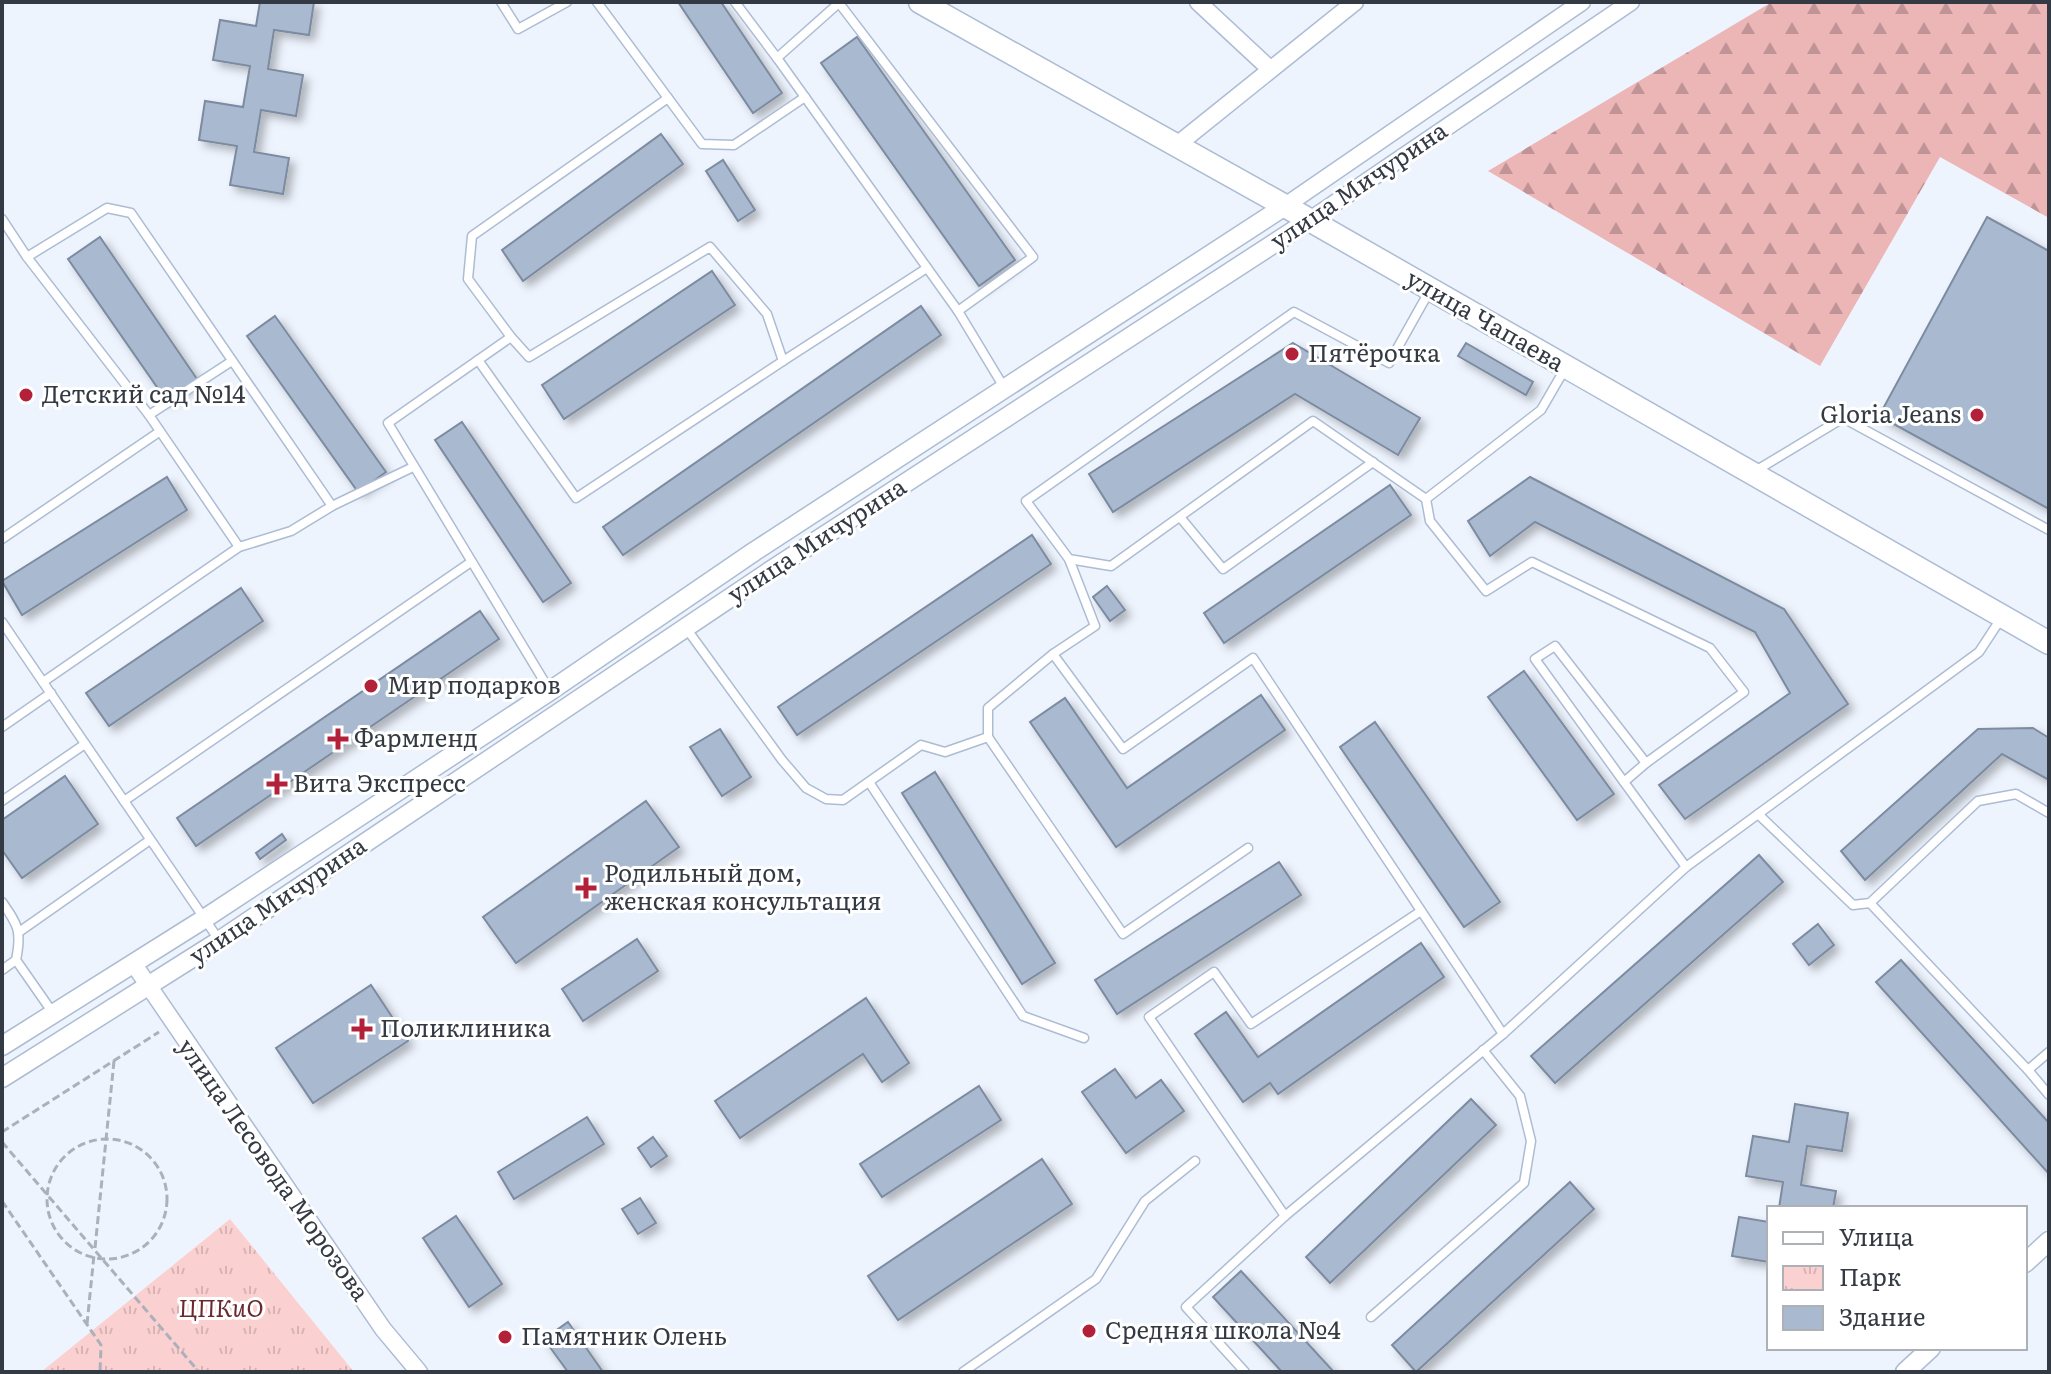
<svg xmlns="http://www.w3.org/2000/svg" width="2051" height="1374" font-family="Literata,serif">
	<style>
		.forest { fill: url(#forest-firs) }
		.park { fill: url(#park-tufts) }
		.building { fill: #a9b9cf; stroke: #7c8ba0; stroke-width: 2; filter: url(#shadow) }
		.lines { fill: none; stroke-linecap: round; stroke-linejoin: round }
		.service-casing { stroke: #acbcd3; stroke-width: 11 }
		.minor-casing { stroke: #acbcd3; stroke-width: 19 }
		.tertiary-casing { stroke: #acbcd3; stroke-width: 21 }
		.secondary-casing { stroke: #acbcd3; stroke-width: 25 }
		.path { stroke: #abb1bb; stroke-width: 3; stroke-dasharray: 8 4; stroke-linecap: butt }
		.service { stroke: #fff; stroke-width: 8 }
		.minor { stroke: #fff; stroke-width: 16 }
		.tertiary { stroke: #fff; stroke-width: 18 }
		.secondary { stroke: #fff; stroke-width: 22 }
		.poi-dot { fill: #b3203a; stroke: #fff; stroke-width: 3 }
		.labels { text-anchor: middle; stroke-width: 6; stroke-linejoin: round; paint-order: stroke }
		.street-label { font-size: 24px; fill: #333a43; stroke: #fff }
		.poi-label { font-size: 24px; fill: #333a43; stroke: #fff; text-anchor: start }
		.park-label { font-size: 24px; font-style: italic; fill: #6a292e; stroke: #fff }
	</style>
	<defs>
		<pattern id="forest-firs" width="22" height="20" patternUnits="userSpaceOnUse" patternTransform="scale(2)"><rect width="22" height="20" fill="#ecb5b6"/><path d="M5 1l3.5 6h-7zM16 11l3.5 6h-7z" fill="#c09496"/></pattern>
		<pattern id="park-tufts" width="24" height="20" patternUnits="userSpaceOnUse" patternTransform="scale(2)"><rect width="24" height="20" fill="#fbd0d0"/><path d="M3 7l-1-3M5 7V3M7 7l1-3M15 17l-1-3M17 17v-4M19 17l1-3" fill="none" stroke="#d8b3b4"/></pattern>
		<filter id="shadow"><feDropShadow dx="5.5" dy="5.5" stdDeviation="4" flood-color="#0004"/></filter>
	</defs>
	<rect width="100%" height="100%" fill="#eef4fe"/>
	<path class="forest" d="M1772,2H2049V218L1940,157L1820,366L1488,171Z"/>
	<path class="park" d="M230,1219L354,1372H41Z"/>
	<g class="building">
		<path d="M260,2H314L309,35L274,30L268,69L303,75L296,116L261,110L254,152L289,158L283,194L230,185L237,146L199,140L205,101L243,107L250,66L213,60L220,20L256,26Z"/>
		<path d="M678,2H721L782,93L753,113Z"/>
		<path d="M857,37L1015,260L979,286L821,63Z"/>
		<path d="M661,134L683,164L523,281L502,250Z"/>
		<path d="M723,160L755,210L738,221L706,171Z"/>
		<path d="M1987,217L2049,251V509L1879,416Z"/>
		<path d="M100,237L197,379L166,400L68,259Z"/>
		<path d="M712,271L735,305L564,419L542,385Z"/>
		<path d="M921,306L941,335L623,555L603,527Z"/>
		<path d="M275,316L386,472L358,492L247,336Z"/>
		<path d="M1293,343L1420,418L1398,455L1295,394L1113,512L1089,474Z"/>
		<path d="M1466,343L1533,382L1526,395L1458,356Z"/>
		<path d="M462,422L571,583L543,602L435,440Z"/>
		<path d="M167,477L187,510L22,615L2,581Z"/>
		<path d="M1530,477L1784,609L1848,704L1685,819L1659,785L1790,693L1755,632L1535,522L1490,556L1468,521Z"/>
		<path d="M1390,485L1411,515L1224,643L1204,613Z"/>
		<path d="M1032,535L1051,564L797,735L778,707Z"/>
		<path d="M1107,586L1125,610L1110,621L1093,597Z"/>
		<path d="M241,588L263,621L109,726L86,693Z"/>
		<path d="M480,611L499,639L196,846L177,818Z"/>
		<path d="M1524,671L1614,794L1577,820L1488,697Z"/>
		<path d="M1261,695L1285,730L1116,847L1030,722L1065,698L1127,788Z"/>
		<path d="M1375,722L1500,902L1464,927L1340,747Z"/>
		<path d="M2033,728L2049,738V780L2002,754L1865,880L1841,851L1978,729Z"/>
		<path d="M720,729L751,777L722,796L690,747Z"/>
		<path d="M935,772L1055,963L1022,984L902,793Z"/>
		<path d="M65,776L98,824L22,878L2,850V820Z"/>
		<path d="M646,801L679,847L516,963L483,917Z"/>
		<path d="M282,834L286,840L260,859L256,853Z"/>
		<path d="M1759,855L1783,882L1555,1083L1531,1056Z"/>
		<path d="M1279,862L1301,895L1117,1014L1095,980Z"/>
		<path d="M1818,924L1834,945L1809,965L1793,944Z"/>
		<path d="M637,939L658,971L583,1021L562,989Z"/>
		<path d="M1421,943L1444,977L1278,1094L1270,1083L1243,1102L1195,1034L1226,1012L1258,1057Z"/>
		<path d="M1901,960L2049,1123V1174L1876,982Z"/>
		<path d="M371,985L408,1041L313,1103L276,1048Z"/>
		<path d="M866,998L909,1063L882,1082L863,1054L740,1138L715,1101Z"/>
		<path d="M1115,1069L1136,1098L1161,1080L1184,1111L1126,1153L1082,1092Z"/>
		<path d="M979,1086L1001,1120L882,1197L860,1164Z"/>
		<path d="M1471,1099L1496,1125L1330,1283L1306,1257Z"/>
		<path d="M1795,1104L1848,1113L1842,1151L1807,1146L1801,1185L1836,1191L1833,1208H1779L1783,1182L1746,1176L1753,1136L1789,1142Z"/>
		<path d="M587,1117L604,1144L514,1199L498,1172Z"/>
		<path d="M653,1137L667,1156L651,1167L638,1148Z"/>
		<path d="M1042,1159L1072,1204L898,1320L868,1276Z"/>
		<path d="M1570,1182L1594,1209L1416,1372L1392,1345Z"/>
		<path d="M640,1198L656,1223L638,1234L622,1209Z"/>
		<path d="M456,1216L502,1284L469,1307L423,1238Z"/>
		<path d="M1739,1217L1769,1222V1262L1732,1256Z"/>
		<path d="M1241,1271L1334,1372H1282L1213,1297Z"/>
		<path d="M568,1322L603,1372H568L544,1339Z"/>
	</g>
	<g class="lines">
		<defs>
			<g id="service">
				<path d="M501,2L518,29L567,2"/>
				<path d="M597,2L702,144L734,145L805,97"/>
				<path d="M735,2L777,58L840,2"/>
				<path d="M839,3L1033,257L958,311L1005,389"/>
				<path d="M777,58L958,311"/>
				<path d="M2,219L27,257L107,208L131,213L332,506L413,467"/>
				<path d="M27,257L149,415L232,361"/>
				<path d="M1430,290L1389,363L1294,312L1026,501L1069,559L1111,566L1313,421L1426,499L1541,410L1566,367"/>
				<path d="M478,360L576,498L783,361L767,314L710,247L529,357L511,337"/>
				<path d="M783,361L927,268"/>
				<path d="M149,415L239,547"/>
				<path d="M1757,470L1843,418L2049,530"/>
				<path d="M1426,499L1430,521L1486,591L1532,562L1710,648L1744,692L1646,763L1624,782L1686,867L1979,652L2002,617"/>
				<path d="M1180,517L1223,569L1373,462"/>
				<path d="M2,539L159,432"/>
				<path d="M1069,559L1095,626L1053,654L1123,749L1253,658L1503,1034L1686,867"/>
				<path d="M2,622L219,940"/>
				<path d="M686,628L782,760L806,788L826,799L843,800L921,745L945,752L988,737"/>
				<path d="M1053,654L988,708V737L1123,934L1248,848"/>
				<path d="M43,682L239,547L291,531L332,506"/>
				<path d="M550,691L388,423L511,337L468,279L472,236L668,98"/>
				<path d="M2,727L51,693"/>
				<path d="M869,782L1023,1016L1084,1038"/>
				<path d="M1624,782L1535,659L1555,646L1646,763"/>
				<path d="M2,801L85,744"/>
				<path d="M124,801L471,562"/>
				<path d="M1758,814L1853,905L1870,903L1978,801L2016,794L2049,813"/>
				<path d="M2,902C18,925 22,931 16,960L2,970"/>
				<path d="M1870,903L2028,1070"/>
				<path d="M1421,911L1251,1024L1214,972L1149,1017L1285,1216L1503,1034"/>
				<path d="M19,932L150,840"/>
				<path d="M16,960L53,1013"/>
				<path d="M2049,1052L2028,1070L2049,1095"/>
				<path d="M1371,1317L1524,1183L1531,1141L1520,1096L1483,1050"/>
				<path d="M963,1372L1096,1279L1145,1201L1195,1161"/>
				<path d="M1245,1372L1186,1307L1285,1216"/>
			</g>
			<g id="minor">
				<path d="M1198,2L1270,69"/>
				<path d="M1177,145L1355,2"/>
				<path d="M1285,206L1582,2"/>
				<path d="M1310,220L1631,2"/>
				<path d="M133,963L383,1329L419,1372"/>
			</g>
			<g id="tertiary">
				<path d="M2,1046L204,919L550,691L755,551L1285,206"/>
				<path d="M2,1078L219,941L770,571L1310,220"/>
				<path d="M2025,1263L2049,1241"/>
				<path d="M1905,1372L1931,1348"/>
			</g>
			<path id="secondary" d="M920,2L1285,206L2049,643"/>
		</defs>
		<use href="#service" class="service-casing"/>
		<use href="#minor" class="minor-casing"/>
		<use href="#tertiary" class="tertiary-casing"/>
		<use href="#secondary" class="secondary-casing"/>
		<g class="path">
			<path d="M2,1132L159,1032"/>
			<circle cx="107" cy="1199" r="60"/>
			<path d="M2,1142L199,1372"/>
			<path d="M2,1201L101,1345L100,1372"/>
			<path d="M95,1248L114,1061"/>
			<path d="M87,1324L94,1255"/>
		</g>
		<use href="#service" class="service"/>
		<use href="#minor" class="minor"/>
		<use href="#tertiary" class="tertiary"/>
		<use href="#secondary" class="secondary"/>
	</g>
	<g class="poi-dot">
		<circle cx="1292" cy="354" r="8"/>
		<circle cx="26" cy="395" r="8"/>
		<circle cx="1977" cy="415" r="8"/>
		<circle cx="371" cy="686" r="8"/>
		<path d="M334 727h8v8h8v8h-8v8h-8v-8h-8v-8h8z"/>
		<path d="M273 772h8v8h8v8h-8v8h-8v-8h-8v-8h8z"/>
		<path d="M582 876h8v8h8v8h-8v8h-8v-8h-8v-8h8z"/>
		<path d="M358 1017h8v8h8v8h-8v8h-8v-8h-8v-8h8z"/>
		<circle cx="1089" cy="1331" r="8"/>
		<circle cx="505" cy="1337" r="8"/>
	</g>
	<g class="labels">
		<g class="street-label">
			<text transform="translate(1359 186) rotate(-34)" y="8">улица Мичурина</text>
			<text transform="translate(1485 321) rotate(30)" y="8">улица Чапаева</text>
			<text transform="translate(817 541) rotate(-33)" y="8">улица Мичурина</text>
			<text transform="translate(278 901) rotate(-34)" y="8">улица Мичурина</text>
			<text transform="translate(273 1170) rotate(55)" y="8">улица Лесовода Морозова</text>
		</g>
		<g class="poi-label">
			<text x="1308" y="362">Пятёрочка</text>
			<text x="42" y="403">Детский сад №14</text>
			<text x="1961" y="423" text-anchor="end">Gloria Jeans</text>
			<text x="387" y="694">Мир подарков</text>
			<text x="354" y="747">Фармленд</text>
			<text x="293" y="792">Вита Экспресс</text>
			<text x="604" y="882">Родильный дом,<tspan x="604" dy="28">женская консультация</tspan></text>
			<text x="380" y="1037">Поликлиника</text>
			<text x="1105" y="1339">Средняя школа №4</text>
			<text x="521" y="1345">Памятник Олень</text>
		</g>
		<g class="park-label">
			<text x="221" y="1317">ЦПКиО</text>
		</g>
	</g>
	<rect width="2051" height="1374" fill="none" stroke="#333a43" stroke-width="8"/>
	<rect x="1767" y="1206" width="260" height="144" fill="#ffffff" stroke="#adb0b4" stroke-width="2"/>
	<rect x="1783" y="1232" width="40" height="12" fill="#ffffff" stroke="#adb0b4" stroke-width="2"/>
	<text x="1839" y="1246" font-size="24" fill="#333a43">Улица</text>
	<rect x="1783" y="1266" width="40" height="24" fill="url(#park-tufts)" stroke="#adb0b4" stroke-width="2"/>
	<text x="1839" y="1286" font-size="24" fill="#333a43">Парк</text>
	<rect x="1783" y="1306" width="40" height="24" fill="#a9b9cf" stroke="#adb0b4" stroke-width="2"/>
	<text x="1839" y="1326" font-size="24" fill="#333a43">Здание</text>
</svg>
